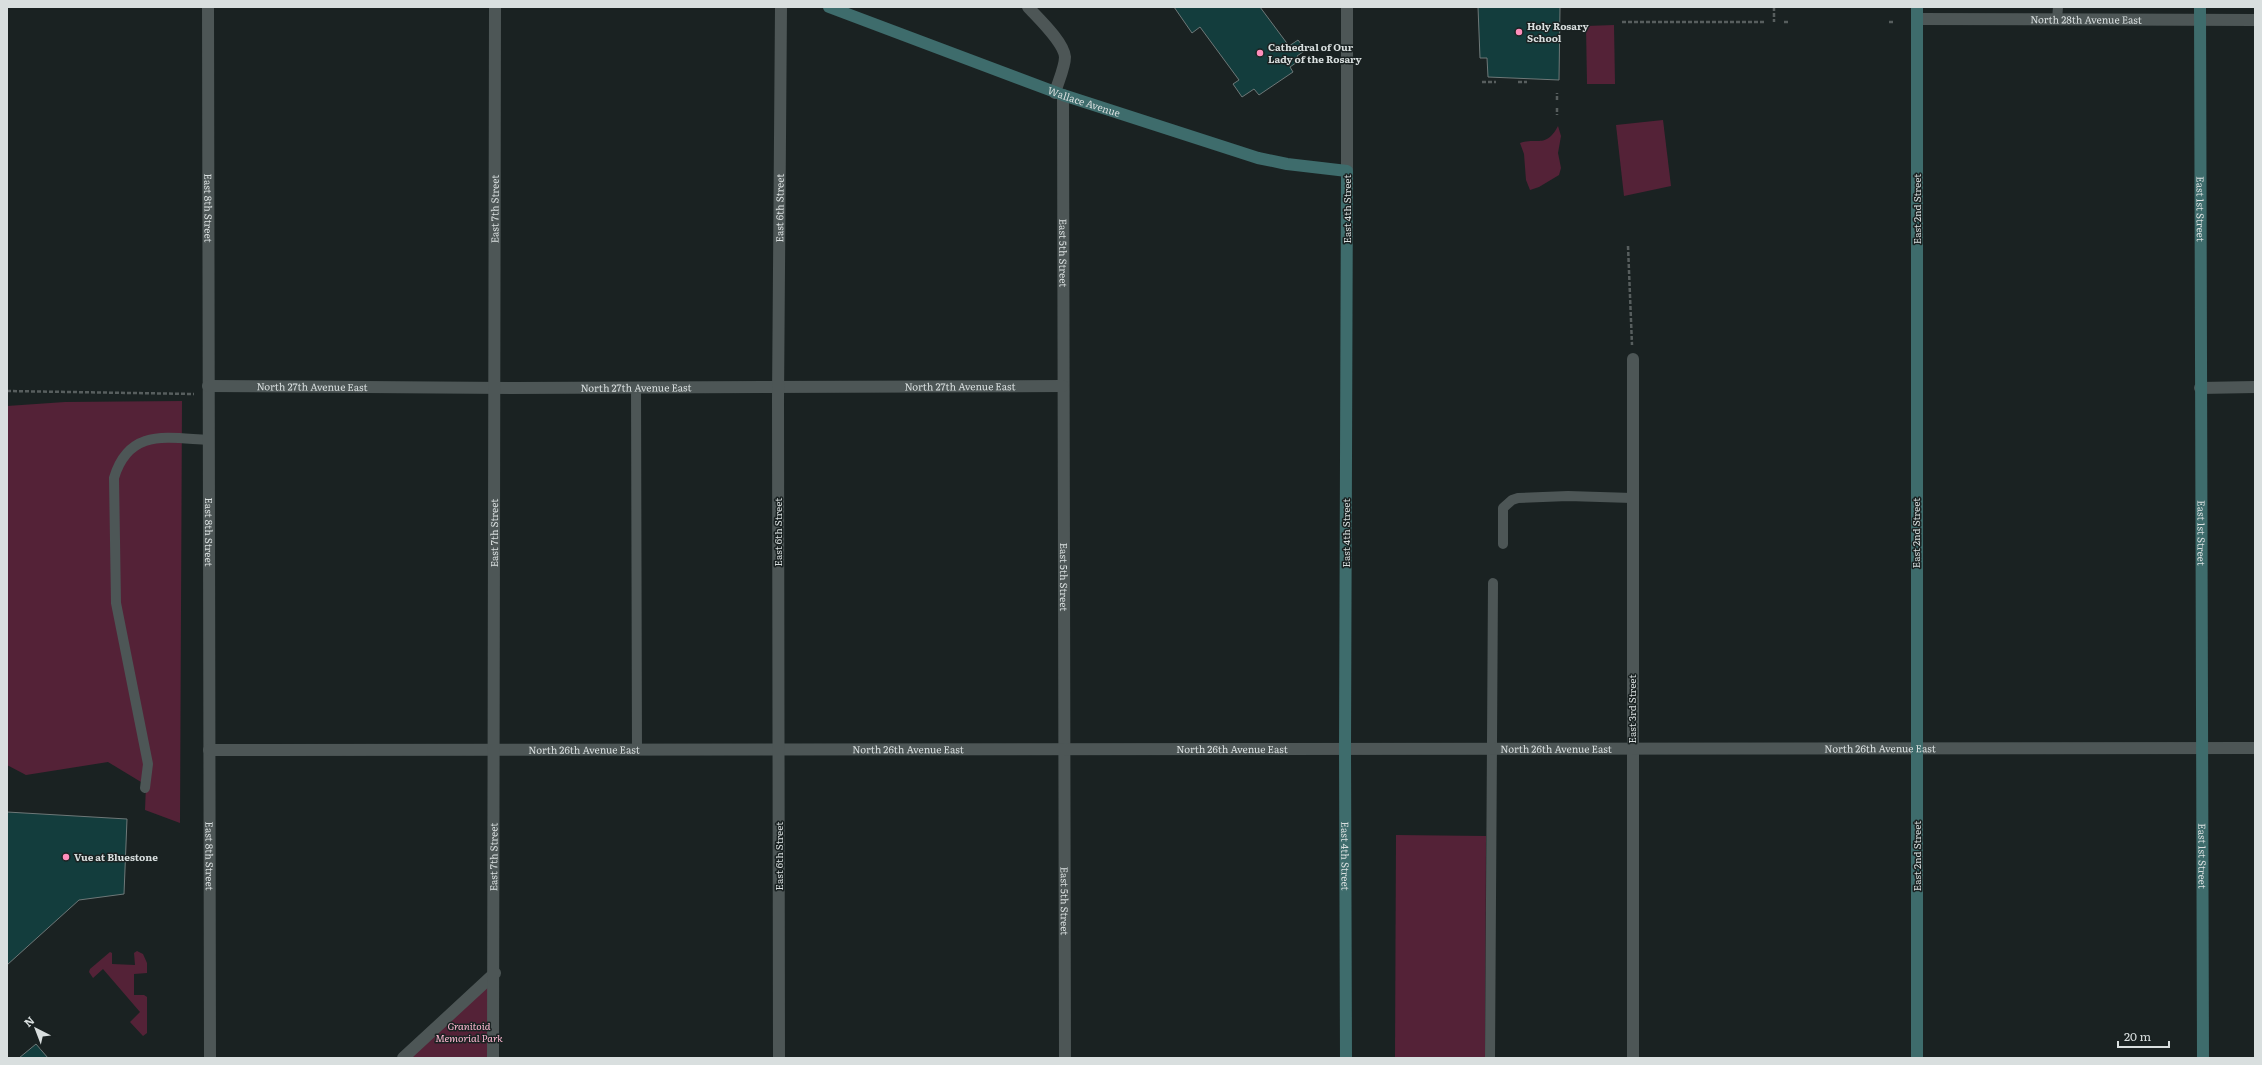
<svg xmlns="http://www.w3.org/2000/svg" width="2262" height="1065" font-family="Literata,serif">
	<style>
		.green { fill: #542237 }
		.building { fill: #133d3d; stroke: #6e7878 }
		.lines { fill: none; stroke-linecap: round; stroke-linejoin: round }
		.path { stroke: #575e5e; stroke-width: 2.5; stroke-dasharray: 4 2; stroke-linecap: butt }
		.lane { stroke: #4d5656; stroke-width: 10 }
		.street { stroke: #4d5656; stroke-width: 12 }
		.secondary { stroke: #3e6c6c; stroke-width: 12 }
		.poi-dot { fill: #fe8ebb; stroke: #1a2222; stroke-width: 1.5 }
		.labels { text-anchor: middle; stroke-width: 3; stroke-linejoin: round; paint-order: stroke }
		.street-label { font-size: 10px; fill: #d9dfdf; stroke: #1a2222 }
		.poi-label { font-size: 10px; font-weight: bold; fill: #d9dfdf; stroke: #1a2222; text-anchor: start }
		.park-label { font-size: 10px; font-style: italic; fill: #feb9d2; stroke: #1a2222 }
	</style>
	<rect width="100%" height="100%" fill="#1a2222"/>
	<g class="green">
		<path d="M1614,25L1615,84H1587L1586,26Z"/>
		<path d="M1663,120L1671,186L1624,196L1616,125Z"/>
		<path d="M1558,126L1561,136L1558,153L1561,168L1559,175L1539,187L1530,190L1526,180L1524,154L1520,143C1536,137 1546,149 1558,126Z"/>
		<path d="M182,401L180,823L145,810L146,785L108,762L26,775L7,765V406L65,402Z"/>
		<path d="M1396,835L1486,836L1485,1058H1395Z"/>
		<path d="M137,951L143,954L147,963V973L134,974V995H144L147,997V1033L143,1036L130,1022L140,1012L103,969L93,978L89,972L90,969L110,952L112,953V964L135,965L134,953Z"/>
		<path d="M495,973L493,1058H414L409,1052Z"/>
	</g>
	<g class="building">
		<path d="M1174,7H1260L1289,46L1298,40L1306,50L1297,56L1300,60L1290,67L1293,72L1259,95L1254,89L1242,97L1233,84L1239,80L1200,27L1192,33Z"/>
		<path d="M1478,7H1560L1559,80L1488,77L1487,58H1480Z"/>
		<path d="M7,812L127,819L124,894L79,900L7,965Z"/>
		<path d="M36,1044L48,1058H19Z"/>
	</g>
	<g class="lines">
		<g class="path">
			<path d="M1774,7V22"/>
			<path d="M1622,22H1766"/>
			<path d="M1784,22H1788"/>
			<path d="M1889,22H1893"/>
			<path d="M1482,82H1496"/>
			<path d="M1518,82H1527"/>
			<path d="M1557,100V93"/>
			<path d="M1557,108V115"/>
			<path d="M1628,246L1632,345"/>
			<path d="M7,391L194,394"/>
		</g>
		<g class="lane">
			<path d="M2057,20L2058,7"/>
			<path d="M636,387L637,749"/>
			<path d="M1503,544V508L1512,500L1518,498L1568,496L1632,498"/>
			<path d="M145,788L148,764L116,603L114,478C129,428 167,438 208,440"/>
			<path d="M1490,1058L1493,583"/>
		</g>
		<g class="street">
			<path id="s1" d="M208,7L210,1058"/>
			<path d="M1028,7C1038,18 1064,42 1065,57C1065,67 1058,82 1055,93"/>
			<path d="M1347,7V171"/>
			<path id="s2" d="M1917,19L2255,20"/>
			<path id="s3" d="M1063,95L1065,1058"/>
			<path d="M1633,359V1058"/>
			<path id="s4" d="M208,386L513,388L1063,386"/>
			<path d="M2200,388L2255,387"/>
			<path id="s5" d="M209,750L2255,748"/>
			<path d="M403,1058L495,973"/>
			<path id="s6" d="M493,1058L495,7"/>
			<path id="s7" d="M779,1058L778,400L781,7"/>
		</g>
		<g class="secondary">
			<path id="s8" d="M829,7L1063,95L1258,158L1287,164L1347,171L1345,748L1346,1058"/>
			<path d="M1917,7V1058"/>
			<path id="s9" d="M2200,7L2203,1058"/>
		</g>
	</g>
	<g class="poi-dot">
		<circle cx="1519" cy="32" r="4"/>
		<circle cx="1260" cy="53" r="4"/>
		<circle cx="66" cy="857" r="4"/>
	</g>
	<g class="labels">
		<g class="street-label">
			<text dy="4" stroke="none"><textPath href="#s2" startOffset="169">North 28th Avenue East</textPath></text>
			<text dy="4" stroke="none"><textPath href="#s8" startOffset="272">Wallace Avenue</textPath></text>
			<text dy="4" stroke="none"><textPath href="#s1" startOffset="201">East 8th Street</textPath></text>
			<text dy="4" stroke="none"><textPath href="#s6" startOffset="849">East 7th Street</textPath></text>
			<text dy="4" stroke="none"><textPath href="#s7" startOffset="850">East 6th Street</textPath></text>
			<text transform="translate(1347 209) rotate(-90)" y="4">East 4th Street</text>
			<text transform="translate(1917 209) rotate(-90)" y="4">East 2nd Street</text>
			<text dy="4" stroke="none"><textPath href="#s9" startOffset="202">East 1st Street</textPath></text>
			<text dy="4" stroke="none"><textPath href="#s3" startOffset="158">East 5th Street</textPath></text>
			<text dy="4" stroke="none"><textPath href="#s4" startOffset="752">North 27th Avenue East</textPath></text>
			<text dy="4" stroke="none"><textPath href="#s4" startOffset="104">North 27th Avenue East</textPath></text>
			<text dy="4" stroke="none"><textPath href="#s4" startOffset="428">North 27th Avenue East</textPath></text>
			<text dy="4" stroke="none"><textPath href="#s1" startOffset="525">East 8th Street</textPath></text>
			<text transform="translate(778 532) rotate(-90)" y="4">East 6th Street</text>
			<text dy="4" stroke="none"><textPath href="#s9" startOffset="526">East 1st Street</textPath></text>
			<text dy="4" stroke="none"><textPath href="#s6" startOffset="525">East 7th Street</textPath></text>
			<text transform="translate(1346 533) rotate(-90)" y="4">East 4th Street</text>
			<text transform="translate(1916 533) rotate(-90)" y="4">East 2nd Street</text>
			<text dy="4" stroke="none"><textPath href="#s3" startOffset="482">East 5th Street</textPath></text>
			<text transform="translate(1632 709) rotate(-90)" y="4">East 3rd Street</text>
			<text dy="4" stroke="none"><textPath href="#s5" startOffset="1347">North 26th Avenue East</textPath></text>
			<text dy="4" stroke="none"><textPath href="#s5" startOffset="1671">North 26th Avenue East</textPath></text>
			<text dy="4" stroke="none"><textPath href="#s5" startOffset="375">North 26th Avenue East</textPath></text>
			<text dy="4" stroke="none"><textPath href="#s5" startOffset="699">North 26th Avenue East</textPath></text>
			<text dy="4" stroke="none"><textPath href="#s5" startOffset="1023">North 26th Avenue East</textPath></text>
			<text dy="4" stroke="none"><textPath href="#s1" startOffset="849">East 8th Street</textPath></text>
			<text transform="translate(779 856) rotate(-90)" y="4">East 6th Street</text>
			<text dy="4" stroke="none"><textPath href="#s8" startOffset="1230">East 4th Street</textPath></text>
			<text transform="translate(1917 856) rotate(-90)" y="4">East 2nd Street</text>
			<text dy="4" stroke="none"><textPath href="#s9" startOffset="849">East 1st Street</textPath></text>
			<text dy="4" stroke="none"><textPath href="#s6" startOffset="201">East 7th Street</textPath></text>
			<text dy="4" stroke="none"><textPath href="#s3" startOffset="806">East 5th Street</textPath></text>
		</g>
		<g class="poi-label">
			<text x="1527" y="30">Holy Rosary<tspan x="1527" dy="12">School</tspan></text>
			<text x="1268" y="51">Cathedral of Our<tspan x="1268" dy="12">Lady of the Rosary</tspan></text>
			<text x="74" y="861">Vue at Bluestone</text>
		</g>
		<g class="park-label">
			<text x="469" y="1030">Granitoid<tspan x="469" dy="12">Memorial Park</tspan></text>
		</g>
	</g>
	<rect width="2262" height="1065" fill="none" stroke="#d9dfdf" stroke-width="16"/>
	<g transform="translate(36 1029) rotate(318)" stroke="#1a2222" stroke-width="3" paint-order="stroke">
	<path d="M0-3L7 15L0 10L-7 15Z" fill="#d9dfdf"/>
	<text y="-6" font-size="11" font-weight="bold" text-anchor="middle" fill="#d9dfdf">N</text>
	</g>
	<path d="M2118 1041v6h51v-6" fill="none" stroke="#d9dfdf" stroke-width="2"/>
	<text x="2124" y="1041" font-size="12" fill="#d9dfdf" stroke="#1a2222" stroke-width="3" paint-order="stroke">20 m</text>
</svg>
